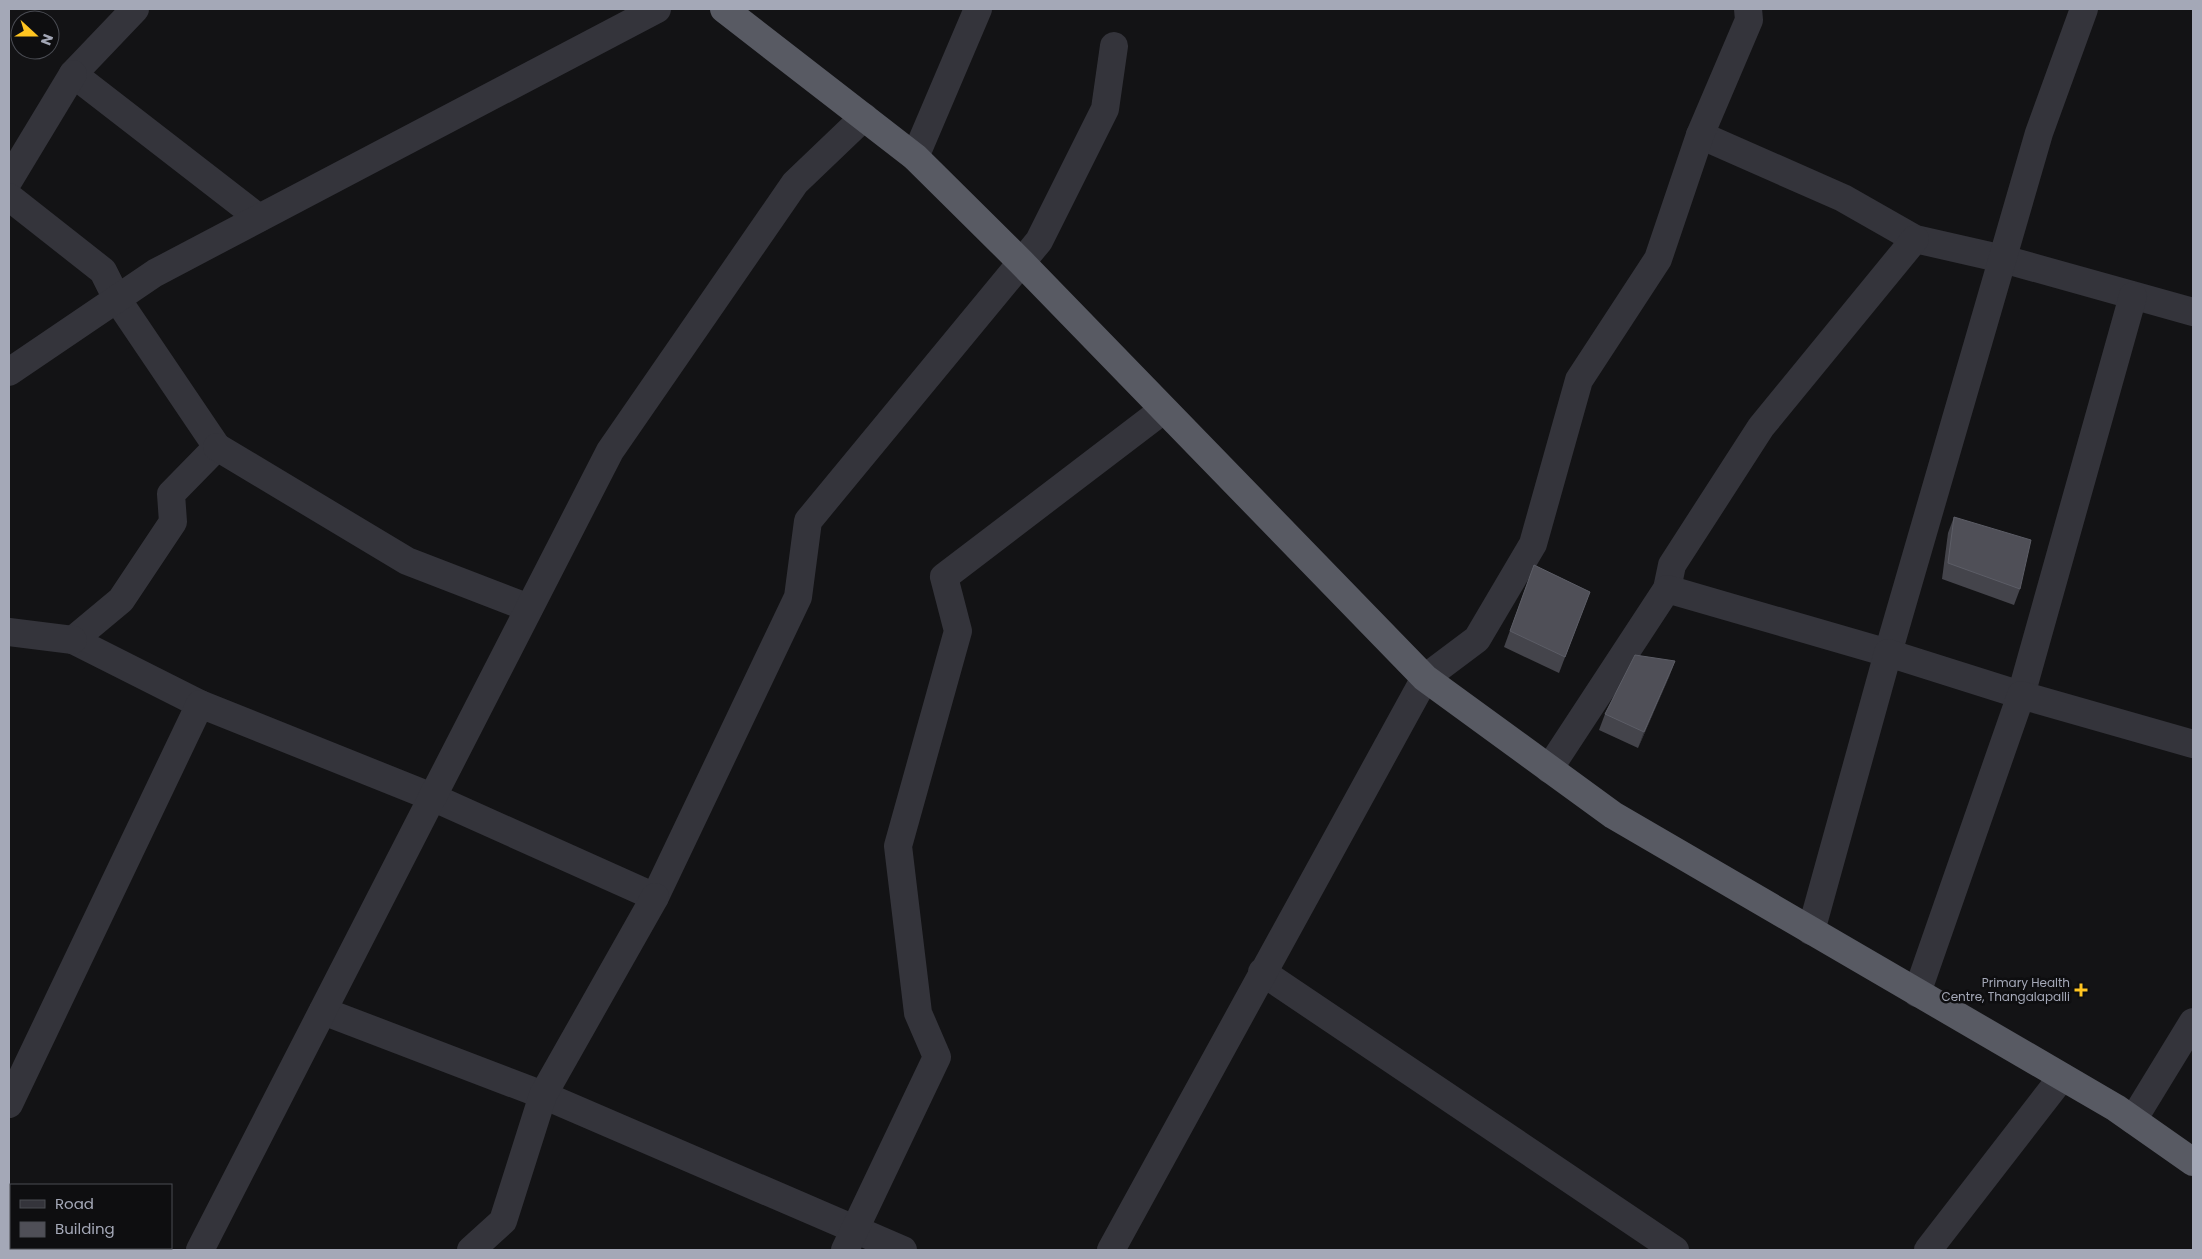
<svg xmlns="http://www.w3.org/2000/svg" width="2202" height="1259" font-family="Poppins,sans-serif">
	<style>
		.lines { fill: none; stroke-linecap: round; stroke-linejoin: round }
		.minor { stroke: #34343b; stroke-width: 28 }
		.trunk { stroke: #585a63; stroke-width: 28 }
		.wall { fill: #44444b }
		.shaded-wall { fill: #2c2c31 }
		.building { fill: #4f4f57; stroke: #5c5d66 }
		.poi-dot { fill: #ffc521; stroke: #0e0e10; stroke-width: 2 }
		.labels { text-anchor: middle; stroke-width: 5; stroke-linejoin: round; paint-order: stroke }
		.poi-label { font-size: 12px; fill: #a4a8b7; stroke: #0e0e10; text-anchor: end }
	</style>
	<rect width="100%" height="100%" fill="#131315"/>
	<g class="lines">
		<g class="minor">
			<path d="M135,9L73,74L259,218"/>
			<path d="M1700,135L1843,198L1915,239L2003,259L2193,312"/>
			<path d="M915,157L978,9"/>
			<path d="M9,180L73,74"/>
			<path d="M9,197L103,271L117,299L217,447L171,494L173,522L121,600L73,640L200,704"/>
			<path d="M9,372L155,273L657,9"/>
			<path d="M217,447L407,561L529,608"/>
			<path d="M1667,589L1672,565L1761,427L1915,239"/>
			<path d="M9,632L73,640"/>
			<path d="M1549,769L1667,589L1888,653L2039,133L2084,9"/>
			<path d="M1811,931L1888,653L2021,695L2133,296"/>
			<path d="M1262,972L1675,1250"/>
			<path d="M1917,993L2021,695L2193,744"/>
			<path d="M323,1011L543,1095L903,1250"/>
			<path d="M9,1104L200,704L432,797L655,897L798,597L808,521L1039,241L1105,109L1114,46"/>
			<path d="M2133,1120L2193,1022"/>
			<path d="M18,1248L23,1250"/>
			<path d="M200,1250L610,451L795,183L864,117"/>
			<path d="M471,1250L503,1221L543,1095L655,897"/>
			<path d="M845,1250L937,1057L918,1013L898,846L958,631L944,577L1163,410"/>
			<path d="M1111,1250L1425,678L1477,639L1533,544L1579,380L1658,259L1700,135L1749,20L1748,9"/>
			<path d="M1928,1250L2062,1077"/>
		</g>
		<path class="trunk" d="M724,9L915,157L1021,262L1425,678L1613,815L2116,1108L2193,1162"/>
	</g>
	<g class="wall">
		<path d="M1954,517L2020,589L2014,605L1942,579L1948,533Z"/>
		<path d="M1534,565L1590,592L1559,673L1504,647Z"/>
		<path d="M1675,661L1669,677L1638,748L1599,730L1605,714Z"/>
	</g>
	<path class="shaded-wall" d="M1675,661L1669,677L1638,748L1644,732Z"/>
	<g class="building">
		<path d="M1954,517L2031,540L2020,589L1948,563Z"/>
		<path d="M1534,565L1590,592L1565,657L1510,631Z"/>
		<path d="M1635,655L1675,661L1644,732L1605,714Z"/>
	</g>
	<path class="poi-dot" d="M2078.5 982.5h5v5h5v5h-5v5h-5v-5h-5v-5h5z"/>
	<g class="labels">
		<g class="poi-label">
			<text x="2070" y="987">Primary Health<tspan x="2070" dy="14">Centre, Thangalapalli</tspan></text>
		</g>
	</g>
	<rect width="2202" height="1259" fill="none" stroke="#a4a8b7" stroke-width="20"/>
	<rect x="10" y="1184" width="162" height="65" fill="#0e0e10" stroke="#4a4c53"/>
	<rect x="20" y="1200" width="25" height="8" fill="#34343b" stroke="#4a4c53"/>
	<text x="55" y="1209" font-size="15" fill="#a4a8b7">Road</text>
	<rect x="20" y="1222" width="25" height="15" fill="#4f4f57" stroke="#4a4c53"/>
	<text x="55" y="1234" font-size="15" fill="#a4a8b7">Building</text>
	<g transform="translate(35 35) rotate(111)"><circle r="24" fill="#0e0e10" stroke="#4a4c53"/>
	<path d="M0-4L9 19L0 12L-9 19Z" fill="#ffc521"/>
	<text y="-8" font-size="14" font-weight="bold" text-anchor="middle" fill="#a4a8b7">N</text>
	</g>
</svg>
